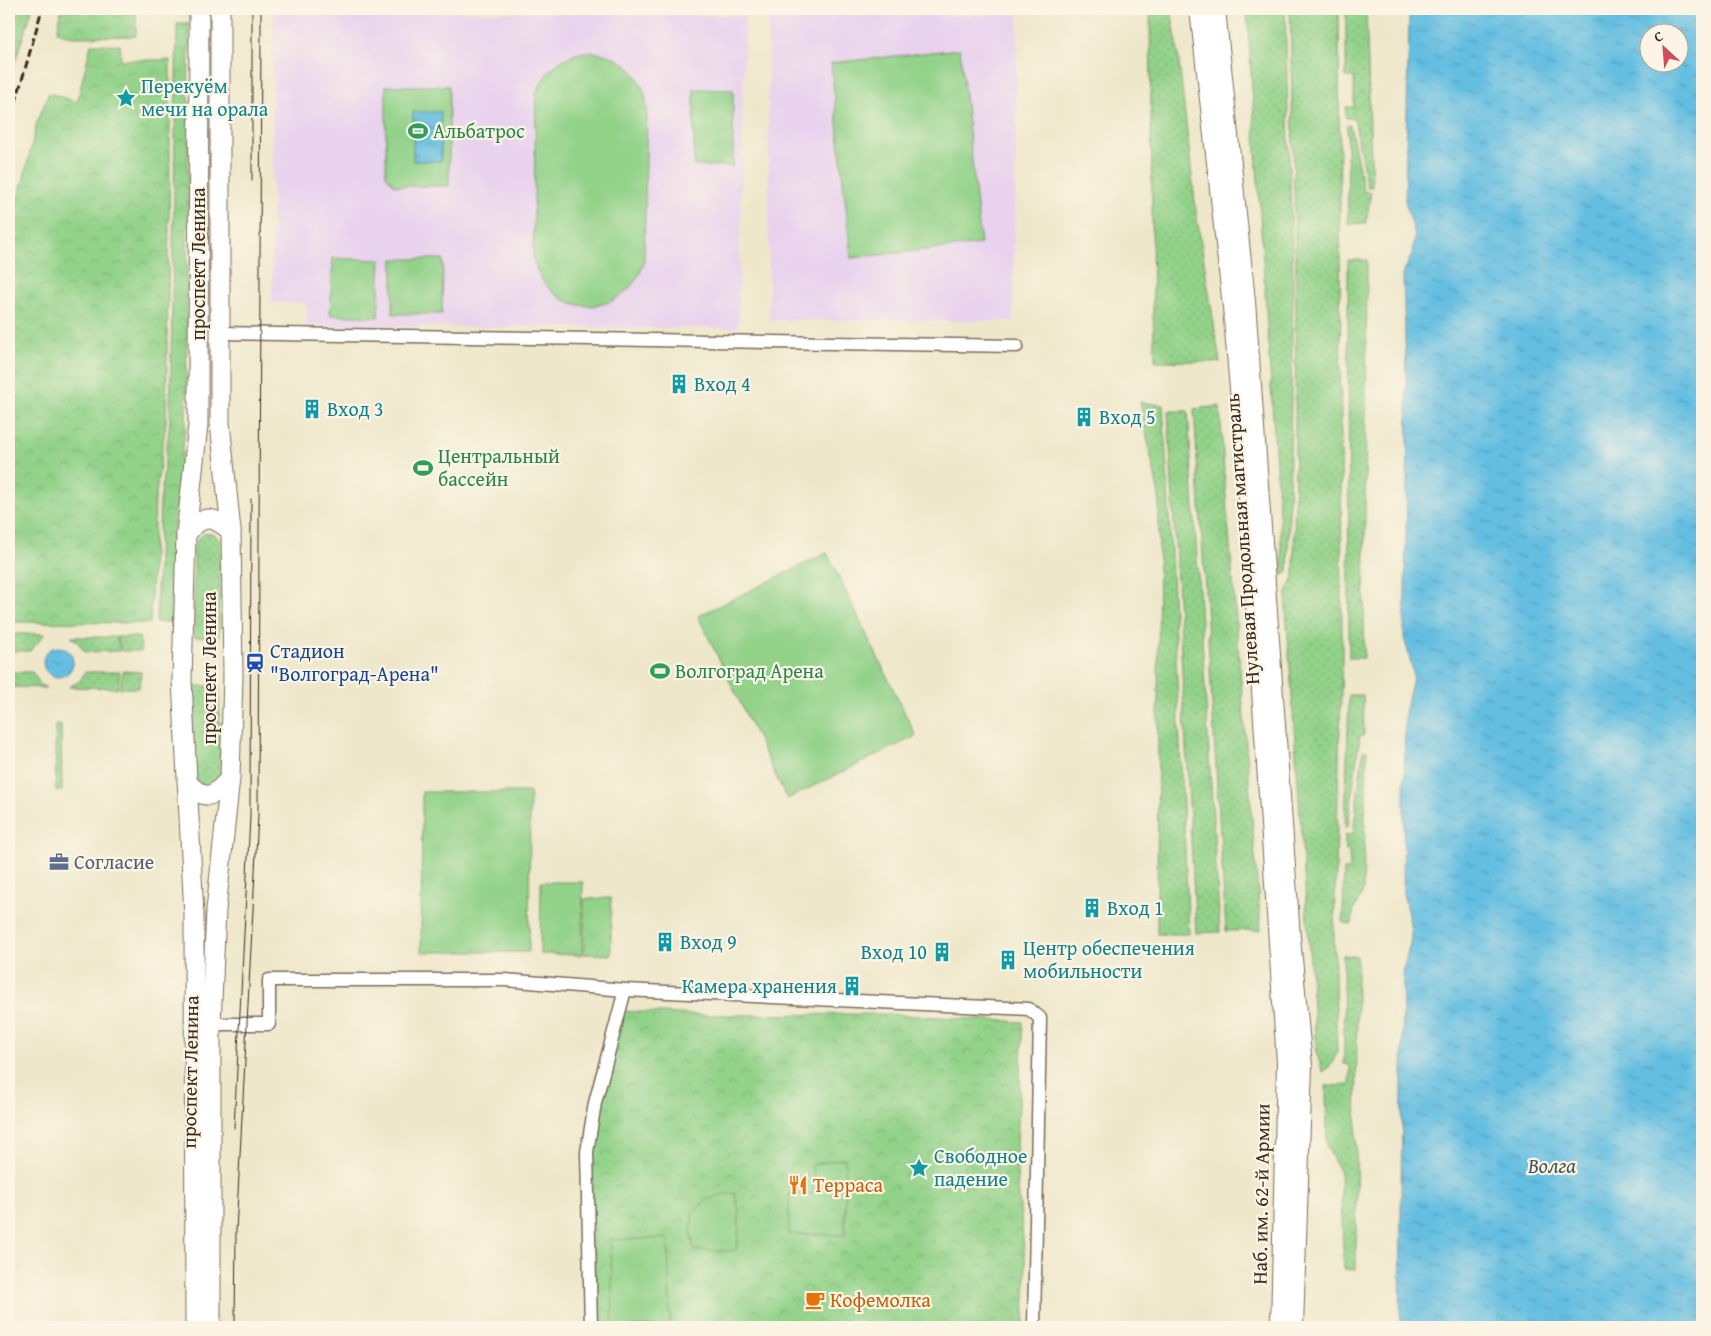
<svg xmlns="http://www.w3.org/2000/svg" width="1711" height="1336" font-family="'Gentium Book Plus',serif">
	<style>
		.built { fill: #e8d2ee }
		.grass { fill: url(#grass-dots); stroke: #667e54 }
		.park { fill: url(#park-crowns); stroke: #667e54 }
		.pitch { fill: #92d289; stroke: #667e54 }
		.water { fill: url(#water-ripples); stroke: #4f7480; fill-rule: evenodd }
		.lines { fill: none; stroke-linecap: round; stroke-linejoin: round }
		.minor-casing { stroke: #7a6c5a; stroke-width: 15 }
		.secondary-casing { stroke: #7a6c5a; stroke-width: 20 }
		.primary-casing { stroke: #7a6c5a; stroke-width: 21 }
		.minor { stroke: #fff; stroke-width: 12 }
		.secondary { stroke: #fff; stroke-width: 18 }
		.primary { stroke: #fff; stroke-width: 19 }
		.tram { stroke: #3b2a1e; stroke-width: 1 }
		.rail { stroke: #3b2a1e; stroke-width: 3; stroke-dasharray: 8 4; stroke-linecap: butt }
		.labels { text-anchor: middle; stroke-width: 4.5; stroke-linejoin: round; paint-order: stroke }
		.culture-label { font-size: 20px; fill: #0d838f; stroke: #fcf5e5; text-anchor: start }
		.leisure-label { font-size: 20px; fill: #27864d; stroke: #fcf5e5; text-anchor: start }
		.street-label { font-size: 20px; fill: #3b2a1e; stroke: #fcf5e5 }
		.transit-label { font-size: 20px; fill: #164399; stroke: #fcf5e5; text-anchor: start }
		.service-label { font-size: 20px; fill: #4e5e75; stroke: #fcf5e5; text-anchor: start }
		.food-label { font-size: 20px; fill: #c56008; stroke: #fcf5e5; text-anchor: start }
		.water-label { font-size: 21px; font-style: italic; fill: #475658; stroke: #fcf5e5 }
	</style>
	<defs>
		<pattern id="grass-dots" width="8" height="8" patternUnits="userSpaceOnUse" patternTransform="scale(1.25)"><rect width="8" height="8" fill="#92d289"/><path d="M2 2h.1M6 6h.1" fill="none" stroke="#7fb476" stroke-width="1.8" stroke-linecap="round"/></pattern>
		<pattern id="park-crowns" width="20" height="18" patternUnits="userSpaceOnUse" patternTransform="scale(1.25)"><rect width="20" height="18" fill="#92d289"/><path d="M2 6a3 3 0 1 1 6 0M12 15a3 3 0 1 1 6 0" fill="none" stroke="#7fb476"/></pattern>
		<pattern id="water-ripples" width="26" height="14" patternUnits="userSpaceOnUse" patternTransform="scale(1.25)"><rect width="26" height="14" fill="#63bee1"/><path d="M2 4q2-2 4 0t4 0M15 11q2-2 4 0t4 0" fill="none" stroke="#539bb6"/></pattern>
	</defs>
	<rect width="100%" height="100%" fill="#fcf5e5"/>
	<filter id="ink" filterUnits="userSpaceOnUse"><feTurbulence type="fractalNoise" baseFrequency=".02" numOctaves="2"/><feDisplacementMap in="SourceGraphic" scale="10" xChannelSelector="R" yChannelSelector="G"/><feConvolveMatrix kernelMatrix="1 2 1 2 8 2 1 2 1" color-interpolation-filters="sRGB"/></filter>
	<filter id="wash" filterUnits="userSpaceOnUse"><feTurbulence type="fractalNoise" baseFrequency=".0096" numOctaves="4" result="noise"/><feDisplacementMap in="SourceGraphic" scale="20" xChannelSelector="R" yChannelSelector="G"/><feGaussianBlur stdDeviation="1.12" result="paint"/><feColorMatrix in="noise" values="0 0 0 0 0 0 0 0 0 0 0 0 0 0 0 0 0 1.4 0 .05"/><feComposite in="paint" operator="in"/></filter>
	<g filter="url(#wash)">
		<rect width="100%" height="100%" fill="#eee7ca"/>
		<g class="built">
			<path d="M273,9L745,16L738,328L306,326V303H272Z"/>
			<path d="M768,15H1018L1013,321L769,320Z"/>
		</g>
		<g class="grass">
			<path d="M1130,9H1171L1178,53L1196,211L1220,362L1155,361L1153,315L1150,12H1130Z"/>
			<path d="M1247,9H1285L1293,284L1288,571L1283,576Z"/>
			<path d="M1290,9H1339L1342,658L1334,933L1337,1052L1332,1064L1323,1072L1316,1052L1286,608L1287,592L1294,578L1296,283Z"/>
			<path d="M1346,9H1366L1372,187H1367L1354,118H1346V107H1354V77H1346Z"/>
			<path d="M1347,125H1350L1364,192H1371L1366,223L1348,224Z"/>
			<path d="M1348,260H1367L1364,658H1349Z"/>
			<path d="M1140,402L1163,405L1168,490L1189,934H1157L1159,496Z"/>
			<path d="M1220,406L1224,471L1261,930L1226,931L1194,409Z"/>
			<path d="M1168,411H1188L1220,932L1196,933Z"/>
			<path d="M208,533L215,535L221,542L219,637H194V544L203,534Z"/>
			<path d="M10,634H45L30,651H9Z"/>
			<path d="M71,637H116L120,651L85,652L77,641Z"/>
			<path d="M117,637H139L142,651H122Z"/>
			<path d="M123,671L141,672L139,688H120Z"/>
			<path d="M9,672H32L41,685L46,688L11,687Z"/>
			<path d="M85,672H120L118,688L69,687L80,681Z"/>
			<path d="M192,686H219L220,780L214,786H204L194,777Z"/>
			<path d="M1349,695H1363L1364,735H1360L1348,827H1345Z"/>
			<path d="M1363,751H1367L1363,891L1353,912L1352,924L1343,923L1344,870H1350L1349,851L1345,850V835L1353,834Z"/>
			<path d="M1343,955L1357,956L1356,1270L1344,1269L1340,1173L1327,1147L1326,1086L1350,1085V1065L1344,1064Z"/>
		</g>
		<g class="park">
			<path d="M9,9L32,10L9,80Z"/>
			<path d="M61,11L136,12V36L73,37L57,32Z"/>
			<path d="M177,24H189L186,421L173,533L171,622H156L160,502L170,421Z"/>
			<path d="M91,44L120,45L121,60H170V156L166,422L155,500L150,623L9,622V224L24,178L37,122L49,93L77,102Z"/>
			<path d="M622,1011L699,1015L886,1014L1023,1022L1016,1164L1026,1270L1024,1327H596L588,1158Z"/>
		</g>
		<g class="pitch">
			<path d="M960,49L981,244L851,258L831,63Z"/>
			<path d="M585,52C621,51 645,75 647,110L644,263C624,323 546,319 533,257L536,95C544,71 560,57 585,52Z"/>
			<path d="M386,86H449V186H395L386,175Z"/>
			<path d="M694,89L733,90V166H694Z"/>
			<path d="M333,258L381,260L378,317L330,315Z"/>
			<path d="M393,259H443L442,314H393Z"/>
			<path d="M827,553L916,736L787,799L698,616Z"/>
			<path d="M55,725H61L62,791H56Z"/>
			<path d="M422,792H530L529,952H421Z"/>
			<path d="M541,882H583L582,955L540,954Z"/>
			<path d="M611,898V955L584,954V899Z"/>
			<path d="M845,1158V1235L789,1234V1194H813L814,1177L812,1165Z"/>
			<path d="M735,1193C741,1213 739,1231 736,1251L694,1250L691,1231L693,1212C708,1198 714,1195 735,1193Z"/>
			<path d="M668,1238L670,1326L613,1327L611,1240Z"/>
		</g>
		<g class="water">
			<path d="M1411,9H1702V1327H1400L1403,971L1411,939L1410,923L1403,893L1405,712L1413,678V671L1404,637L1408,435L1403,273L1412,255L1415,234L1405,201L1409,19ZM1648,32H1678V62H1648Z"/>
			<rect x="413" y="112" width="28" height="49"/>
			<circle cx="58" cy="662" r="15"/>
		</g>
	</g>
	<g filter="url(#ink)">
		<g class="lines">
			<defs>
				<g id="minor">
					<path d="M221,333L1017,346"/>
					<path d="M211,1024H269V980H505L625,990L1029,1009L1040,1018L1034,1327"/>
					<path d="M591,1327L587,1152L595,1103L625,990"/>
				</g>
				<g id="secondary">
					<path d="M1199,9L1232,307L1247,482L1286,1062L1280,1327"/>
					<path d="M1216,9L1246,301L1291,937L1303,1066L1294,1327"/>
				</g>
				<g id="primary">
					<path d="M186,534C203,514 212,515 231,531"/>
					<path d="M187,782C206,802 213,798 230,778"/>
					<path d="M195,1327L194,915L182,680L186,534L198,425L199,9"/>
					<path d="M211,1327V1024L216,910L230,778L233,676L231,531L220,423V9"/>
				</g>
			</defs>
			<use href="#minor" class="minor-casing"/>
			<use href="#secondary" class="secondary-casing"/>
			<use href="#primary" class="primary-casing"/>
			<use href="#minor" class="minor"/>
			<use href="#secondary" class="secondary"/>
			<use href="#primary" class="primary"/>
			<g class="tram">
				<path d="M252,181V9"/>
				<path d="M234,1128L250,817L251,499"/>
				<path d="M235,1327L236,1231L258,815L261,9"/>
			</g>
			<path class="rail" d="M9,126L42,9"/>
		</g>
	</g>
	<defs>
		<symbol id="sight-bare" viewBox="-9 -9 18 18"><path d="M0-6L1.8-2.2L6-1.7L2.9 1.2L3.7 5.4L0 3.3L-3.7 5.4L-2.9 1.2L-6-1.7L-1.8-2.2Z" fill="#0f9aa8" stroke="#fcf5e5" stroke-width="2.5" paint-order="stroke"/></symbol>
		<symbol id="stadium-bare" viewBox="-9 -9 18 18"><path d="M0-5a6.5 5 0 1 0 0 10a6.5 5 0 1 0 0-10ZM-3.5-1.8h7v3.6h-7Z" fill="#2e9e5b" stroke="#fcf5e5" stroke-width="2.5" paint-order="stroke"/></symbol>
		<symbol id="building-bare" viewBox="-9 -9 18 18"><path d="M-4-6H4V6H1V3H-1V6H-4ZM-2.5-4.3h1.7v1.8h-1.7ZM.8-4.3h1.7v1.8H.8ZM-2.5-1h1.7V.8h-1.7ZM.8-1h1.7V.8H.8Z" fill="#0f9aa8" stroke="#fcf5e5" stroke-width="2.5" paint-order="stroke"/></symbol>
		<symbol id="station-bare" viewBox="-9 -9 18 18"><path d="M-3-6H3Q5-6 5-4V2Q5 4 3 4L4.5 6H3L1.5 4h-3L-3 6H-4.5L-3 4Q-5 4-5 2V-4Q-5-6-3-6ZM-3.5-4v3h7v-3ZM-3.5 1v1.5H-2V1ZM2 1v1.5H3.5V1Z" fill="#1a4fb4" stroke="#fcf5e5" stroke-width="2.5" paint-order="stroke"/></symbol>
		<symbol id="office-bare" viewBox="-9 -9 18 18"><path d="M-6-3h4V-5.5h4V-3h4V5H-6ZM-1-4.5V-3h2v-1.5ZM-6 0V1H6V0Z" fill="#5c6f8a" stroke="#fcf5e5" stroke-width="2.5" paint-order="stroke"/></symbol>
		<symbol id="restaurant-bare" viewBox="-9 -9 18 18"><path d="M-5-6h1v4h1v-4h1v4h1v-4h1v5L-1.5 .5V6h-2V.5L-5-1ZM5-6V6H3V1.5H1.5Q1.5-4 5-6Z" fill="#e8710a" stroke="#fcf5e5" stroke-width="2.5" paint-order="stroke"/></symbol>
		<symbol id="cafe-bare" viewBox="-9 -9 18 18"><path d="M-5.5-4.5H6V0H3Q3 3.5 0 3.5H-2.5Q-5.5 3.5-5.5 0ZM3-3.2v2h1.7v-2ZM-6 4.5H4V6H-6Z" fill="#e8710a" stroke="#fcf5e5" stroke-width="2.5" paint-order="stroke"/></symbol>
	</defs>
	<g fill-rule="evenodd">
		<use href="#sight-bare" x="112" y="84" width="28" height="28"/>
		<use href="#stadium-bare" x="404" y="117" width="28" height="28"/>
		<use href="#building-bare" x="665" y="370" width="28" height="28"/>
		<use href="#building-bare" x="298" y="395" width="28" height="28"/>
		<use href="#building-bare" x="1070" y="403" width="28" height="28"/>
		<use href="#stadium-bare" x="409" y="454" width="28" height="28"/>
		<use href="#station-bare" x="241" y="649" width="28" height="28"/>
		<use href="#stadium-bare" x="646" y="657" width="28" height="28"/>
		<use href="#office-bare" x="45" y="848" width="28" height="28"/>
		<use href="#building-bare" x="1078" y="894" width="28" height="28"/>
		<use href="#building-bare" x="651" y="928" width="28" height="28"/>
		<use href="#building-bare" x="928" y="938" width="28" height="28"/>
		<use href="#building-bare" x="994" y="946" width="28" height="28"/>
		<use href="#building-bare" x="838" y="972" width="28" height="28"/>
		<use href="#sight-bare" x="905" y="1154" width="28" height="28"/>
		<use href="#restaurant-bare" x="784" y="1171" width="28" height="28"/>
		<use href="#cafe-bare" x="801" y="1286" width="28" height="28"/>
	</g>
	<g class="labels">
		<g class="culture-label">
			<text x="141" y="93">Перекуём<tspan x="141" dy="23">мечи на орала</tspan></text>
			<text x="694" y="391">Вход 4</text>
			<text x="327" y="416">Вход 3</text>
			<text x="1099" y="424">Вход 5</text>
			<text x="1107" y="915">Вход 1</text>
			<text x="680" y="949">Вход 9</text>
			<text x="1023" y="955">Центр обеспечения<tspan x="1023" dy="23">мобильности</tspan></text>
			<text x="927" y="959" text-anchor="end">Вход 10</text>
			<text x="837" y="993" text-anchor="end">Камера хранения</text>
			<text x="934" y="1163">Свободное<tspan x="934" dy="23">падение</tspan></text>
		</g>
		<g class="leisure-label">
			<text x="433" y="138">Альбатрос</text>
			<text x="438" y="463">Центральный<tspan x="438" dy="23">бассейн</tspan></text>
			<text x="675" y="678">Волгоград Арена</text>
		</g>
		<g class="street-label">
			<text transform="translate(198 264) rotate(-90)" y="7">проспект Ленина</text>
			<text transform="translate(1242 539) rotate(-94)" y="7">Нулевая Продольная магистраль</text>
			<text transform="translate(209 668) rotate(-90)" y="7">проспект Ленина</text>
			<text transform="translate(190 1072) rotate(-89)" y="7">проспект Ленина</text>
			<text transform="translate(1261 1194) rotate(-89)" y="7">Наб. им. 62-й Армии</text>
		</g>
		<g class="transit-label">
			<text x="270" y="658">Стадион<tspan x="270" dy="23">"Волгоград-Арена"</tspan></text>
		</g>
		<g class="service-label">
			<text x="74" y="869">Согласие</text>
		</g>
		<g class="food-label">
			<text x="813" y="1192">Терраса</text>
			<text x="830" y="1307">Кофемолка</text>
		</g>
		<g class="water-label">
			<text x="1552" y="1173">Волга</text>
		</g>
	</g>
	<rect width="1711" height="1336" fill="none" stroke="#fcf5e5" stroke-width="30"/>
	<g transform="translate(1664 48) rotate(334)"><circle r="24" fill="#fcf5e5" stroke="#afa495"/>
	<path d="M0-4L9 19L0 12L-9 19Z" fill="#d1495b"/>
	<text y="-8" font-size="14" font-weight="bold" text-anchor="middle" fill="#3b2a1e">С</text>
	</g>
</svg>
